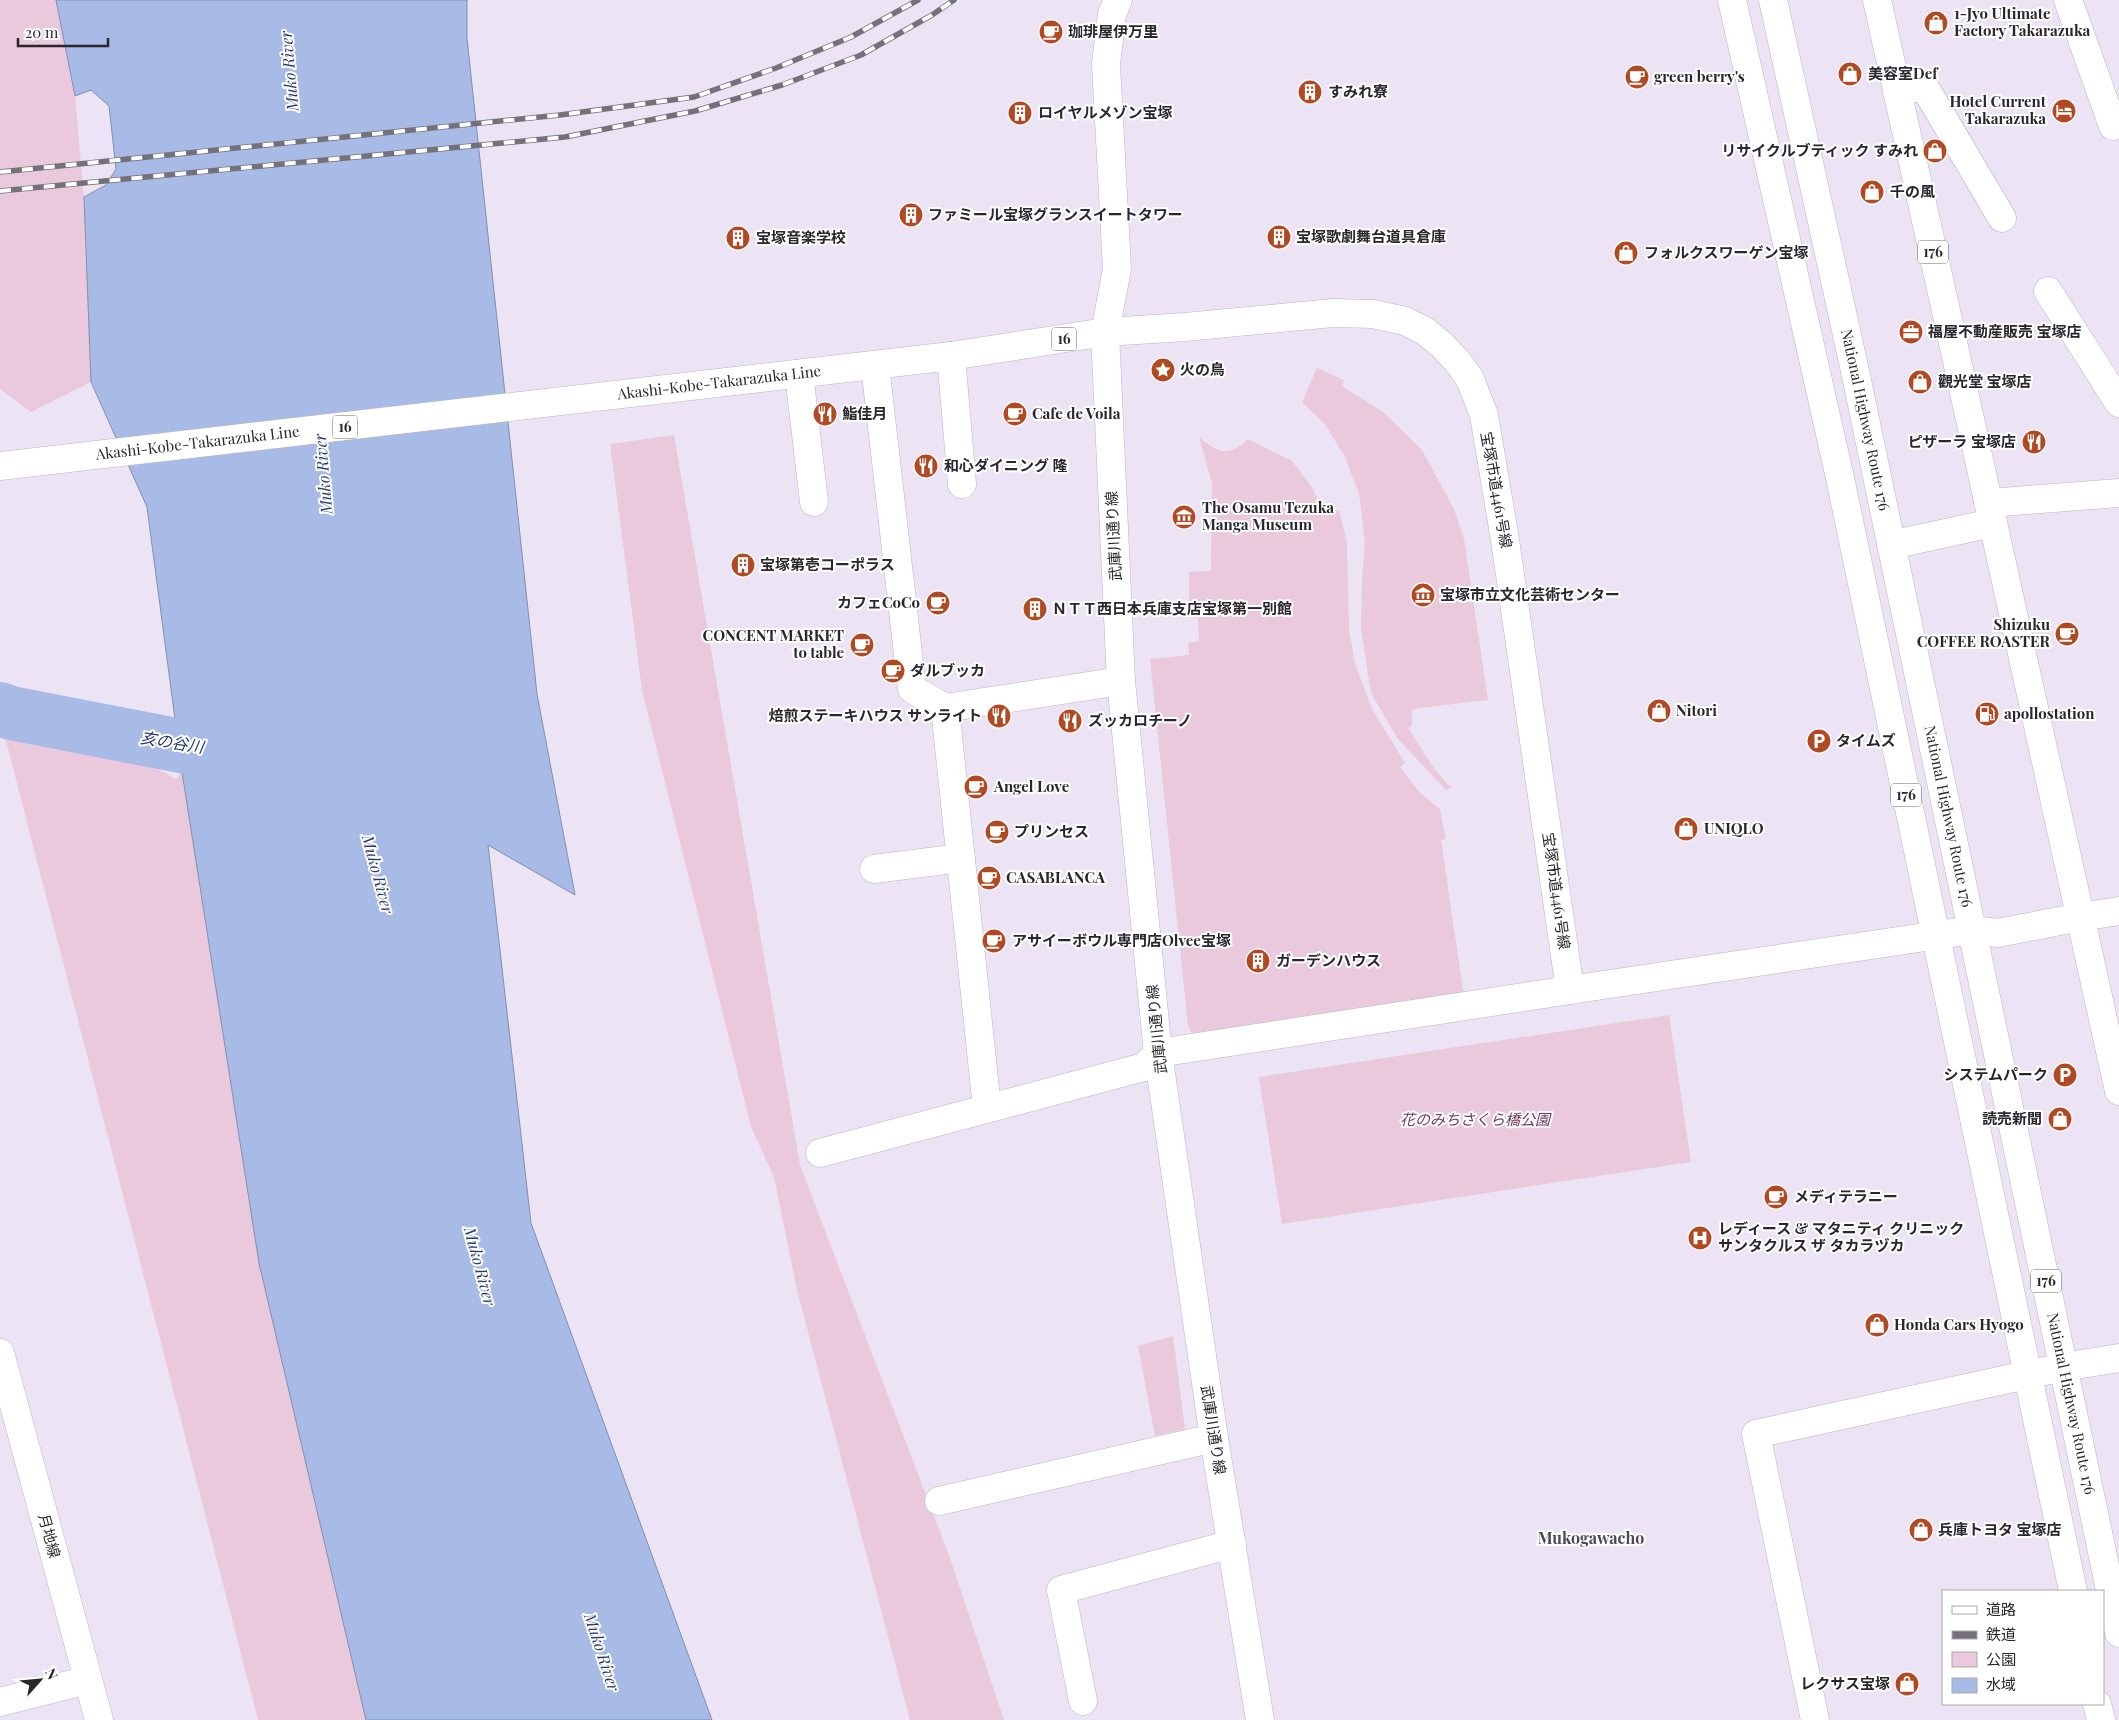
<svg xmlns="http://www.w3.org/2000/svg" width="2119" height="1720" font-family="'Playfair Display','Noto Sans JP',serif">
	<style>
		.green { fill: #e9c9db }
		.water { fill: #a8bae6; stroke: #828eae }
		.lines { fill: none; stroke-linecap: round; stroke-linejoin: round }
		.river { stroke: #a8bae6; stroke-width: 54 }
		.street-casing { stroke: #bbb4c5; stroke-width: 29 }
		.secondary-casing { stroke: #bbb4c5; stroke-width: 29 }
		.primary-casing { stroke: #bbb4c5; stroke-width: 29 }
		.highway-casing { stroke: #bbb4c5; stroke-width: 29 }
		.street { stroke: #fff; stroke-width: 28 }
		.secondary { stroke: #fff; stroke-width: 28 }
		.primary { stroke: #fff; stroke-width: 28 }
		.highway { stroke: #fff; stroke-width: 28 }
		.rail-casing { stroke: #75707b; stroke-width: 5.5 }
		.rail { stroke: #fff; stroke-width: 4; stroke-dasharray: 11; stroke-linecap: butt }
		.labels { text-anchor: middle; stroke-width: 4; stroke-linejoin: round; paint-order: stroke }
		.shield { fill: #fff; stroke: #69676c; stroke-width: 1 }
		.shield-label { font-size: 14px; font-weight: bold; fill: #29262d }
		.poi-label { font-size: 15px; font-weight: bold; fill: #29262d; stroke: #fff; text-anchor: start }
		.street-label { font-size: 15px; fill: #29262d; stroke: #fff }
		.park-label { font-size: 15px; font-style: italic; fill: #72375c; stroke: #fff }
		.water-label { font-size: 16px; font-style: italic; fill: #27396f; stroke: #fff }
		.neighbourhood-label { font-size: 16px; font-weight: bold; fill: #4e4856; stroke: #fff }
	</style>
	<rect width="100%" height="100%" fill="#ece4f5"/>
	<g class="green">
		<path d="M0,0H56L75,96L84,197L91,382L31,412L0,389Z"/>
		<path d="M1317,368L1344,380L1342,386L1383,412L1422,450L1454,509L1464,539L1488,700L1412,709V725L1408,728L1433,767L1451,788L1446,790L1397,738L1371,693L1361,628L1362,579L1365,543L1359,494L1345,457L1325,424L1302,402Z"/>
		<path d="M674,435L800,1165L949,1555L1004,1720H910L797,1290L774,1177L751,1127L642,690L610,444Z"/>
		<path d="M1199,437C1218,453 1228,458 1248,439L1292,461L1313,489L1324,514L1339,510L1347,543L1349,629L1355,664L1372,709L1405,763L1400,767L1421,794L1440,809L1446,839L1441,840L1464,997L1195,1040L1188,1026L1150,659L1189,655L1188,643L1199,641L1197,601H1189V572L1211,571L1212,483Z"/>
		<path d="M2,725L84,748L112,745L176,779L182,772L259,1263L366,1720H258Z"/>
		<path d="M1669,1015L1691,1162L1282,1224L1259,1077Z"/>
		<path d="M1173,1336L1185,1429L1155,1436L1138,1346Z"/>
	</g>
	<path class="water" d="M56,0H467V38L537,694L575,895L488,845L531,1223L712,1720H366L259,1263L182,772L147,507L91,382L84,197L106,185L116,169L109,106L91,90L75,96Z"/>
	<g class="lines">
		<path class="river" d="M0,709L11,713L186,747L251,749"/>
		<defs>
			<g id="street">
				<path d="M2068,0L2113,126"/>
				<path d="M1897,92L1924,86L2002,218"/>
				<path d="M2048,291L2119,403"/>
				<path d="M1105,332L1121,681L1158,1053L1214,1438L1260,1720"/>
				<path d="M951,356L962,484"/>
				<path d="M875,365L912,689L945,708L1121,681"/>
				<path d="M799,374L814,502"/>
				<path d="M1988,503L2119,493"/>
				<path d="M1891,545L1992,523"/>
				<path d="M945,708L987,1108"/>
				<path d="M874,869L961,858"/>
				<path d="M1972,930L1998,933L2080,917L2119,911"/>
				<path d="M820,1153L1144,1067L1158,1053L1570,990"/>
				<path d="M0,1353L99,1720"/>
				<path d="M939,1501L1214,1438"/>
				<path d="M1083,1701L1061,1590L1232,1544"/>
				<path d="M0,1702L88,1680"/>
				<path d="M1815,1720L1756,1434L2063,1367"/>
			</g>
			<g id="secondary">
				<path d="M1105,332L1185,327L1333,313L1373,314L1405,321L1425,331L1442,345L1457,361L1470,379L1484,415L1505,540L1570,990L1972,930"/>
				<path d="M2063,1367L2119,1358"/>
			</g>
			<g id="primary">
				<path id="s1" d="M0,466L951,356L1105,332L1117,269L1106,64L1112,14L1118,0"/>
			</g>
			<g id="highway">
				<path d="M1732,0L1840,478L2073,1591"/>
				<path id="s2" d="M1773,0L1855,371L2119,1633"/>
				<path d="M1877,0L2119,1091"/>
				<path d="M2097,1704L2101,1720"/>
			</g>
		</defs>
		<use href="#street" class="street-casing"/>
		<use href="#secondary" class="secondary-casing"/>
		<use href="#primary" class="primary-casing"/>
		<use href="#highway" class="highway-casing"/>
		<use href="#street" class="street"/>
		<use href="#secondary" class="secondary"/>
		<use href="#primary" class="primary"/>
		<use href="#highway" class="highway"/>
		<defs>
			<g id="rail">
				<path d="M0,172L560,115L694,97L776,68L851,37L918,0"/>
				<path d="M0,191L565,137L695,111L782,85L861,55L932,15L954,0"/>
			</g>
		</defs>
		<use href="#rail" class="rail-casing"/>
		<use href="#rail" class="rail"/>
	</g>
	<defs>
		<symbol id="shop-disc" viewBox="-11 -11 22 22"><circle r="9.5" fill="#b14a22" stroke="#fff"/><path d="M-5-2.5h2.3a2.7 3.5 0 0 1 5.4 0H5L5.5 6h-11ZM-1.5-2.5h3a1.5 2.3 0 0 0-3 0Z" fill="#fff"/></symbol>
		<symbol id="cafe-disc" viewBox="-11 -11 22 22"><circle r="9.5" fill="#b14a22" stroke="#fff"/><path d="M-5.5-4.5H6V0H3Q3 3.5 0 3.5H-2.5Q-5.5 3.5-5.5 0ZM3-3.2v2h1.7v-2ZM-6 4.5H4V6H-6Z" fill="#fff"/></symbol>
		<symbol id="building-disc" viewBox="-11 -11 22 22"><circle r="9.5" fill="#b14a22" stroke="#fff"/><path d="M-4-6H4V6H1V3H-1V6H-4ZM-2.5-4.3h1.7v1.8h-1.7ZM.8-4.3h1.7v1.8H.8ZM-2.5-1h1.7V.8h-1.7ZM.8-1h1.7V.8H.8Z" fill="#fff"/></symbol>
		<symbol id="hotel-disc" viewBox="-11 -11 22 22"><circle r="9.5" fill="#b14a22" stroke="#fff"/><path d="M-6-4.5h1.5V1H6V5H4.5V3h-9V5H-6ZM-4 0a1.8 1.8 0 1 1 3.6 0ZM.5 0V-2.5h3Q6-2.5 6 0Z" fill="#fff"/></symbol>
		<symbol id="office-disc" viewBox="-11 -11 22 22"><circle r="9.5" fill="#b14a22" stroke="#fff"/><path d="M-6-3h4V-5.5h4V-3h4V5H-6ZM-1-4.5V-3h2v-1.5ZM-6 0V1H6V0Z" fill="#fff"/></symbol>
		<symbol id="sight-disc" viewBox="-11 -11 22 22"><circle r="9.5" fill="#b14a22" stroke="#fff"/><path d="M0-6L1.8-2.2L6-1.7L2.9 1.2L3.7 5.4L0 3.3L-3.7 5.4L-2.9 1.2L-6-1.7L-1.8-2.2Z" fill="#fff"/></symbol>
		<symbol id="restaurant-disc" viewBox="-11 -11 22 22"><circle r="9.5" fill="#b14a22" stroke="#fff"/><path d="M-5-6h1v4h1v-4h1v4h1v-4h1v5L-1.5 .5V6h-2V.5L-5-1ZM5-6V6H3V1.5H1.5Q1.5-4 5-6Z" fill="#fff"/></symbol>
		<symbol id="museum-disc" viewBox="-11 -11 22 22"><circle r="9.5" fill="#b14a22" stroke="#fff"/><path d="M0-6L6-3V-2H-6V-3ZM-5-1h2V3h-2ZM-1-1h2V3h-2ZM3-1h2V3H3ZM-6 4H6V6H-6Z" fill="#fff"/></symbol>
		<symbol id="fuel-disc" viewBox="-11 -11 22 22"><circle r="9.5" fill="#b14a22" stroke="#fff"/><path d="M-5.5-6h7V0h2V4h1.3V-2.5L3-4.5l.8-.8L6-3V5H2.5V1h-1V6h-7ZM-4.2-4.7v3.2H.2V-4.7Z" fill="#fff"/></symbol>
		<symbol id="parking-disc" viewBox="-11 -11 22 22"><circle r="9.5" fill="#b14a22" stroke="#fff"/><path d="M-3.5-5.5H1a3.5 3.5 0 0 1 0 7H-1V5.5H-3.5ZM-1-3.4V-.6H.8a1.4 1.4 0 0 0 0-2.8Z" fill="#fff"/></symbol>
		<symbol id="hospital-disc" viewBox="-11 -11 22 22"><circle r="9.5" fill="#b14a22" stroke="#fff"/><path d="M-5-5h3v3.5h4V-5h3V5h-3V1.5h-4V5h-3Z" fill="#fff"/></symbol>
	</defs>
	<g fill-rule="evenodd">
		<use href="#shop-disc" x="1922" y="9" width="28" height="28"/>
		<use href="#cafe-disc" x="1037" y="18" width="28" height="28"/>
		<use href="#shop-disc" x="1836" y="60" width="28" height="28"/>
		<use href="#cafe-disc" x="1623" y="63" width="28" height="28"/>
		<use href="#building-disc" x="1296" y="78" width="28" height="28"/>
		<use href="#hotel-disc" x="2050" y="97" width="28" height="28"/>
		<use href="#building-disc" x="1006" y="99" width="28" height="28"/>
		<use href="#shop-disc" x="1921" y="137" width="28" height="28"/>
		<use href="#shop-disc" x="1858" y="178" width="28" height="28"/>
		<use href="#building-disc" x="897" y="201" width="28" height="28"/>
		<use href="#building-disc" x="1265" y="223" width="28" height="28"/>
		<use href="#building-disc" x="724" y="224" width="28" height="28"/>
		<use href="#shop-disc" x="1612" y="239" width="28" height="28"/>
		<use href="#office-disc" x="1897" y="318" width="28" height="28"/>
		<use href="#sight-disc" x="1149" y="356" width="28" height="28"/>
		<use href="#shop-disc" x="1906" y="368" width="28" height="28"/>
		<use href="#restaurant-disc" x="811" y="400" width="28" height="28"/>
		<use href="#cafe-disc" x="1001" y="400" width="28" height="28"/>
		<use href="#restaurant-disc" x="2020" y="428" width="28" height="28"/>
		<use href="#restaurant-disc" x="912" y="452" width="28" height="28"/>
		<use href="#museum-disc" x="1170" y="503" width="28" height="28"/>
		<use href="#building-disc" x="729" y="551" width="28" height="28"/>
		<use href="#museum-disc" x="1409" y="581" width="28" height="28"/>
		<use href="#cafe-disc" x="924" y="589" width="28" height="28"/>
		<use href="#building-disc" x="1021" y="595" width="28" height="28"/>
		<use href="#cafe-disc" x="2053" y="620" width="28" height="28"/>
		<use href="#cafe-disc" x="848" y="631" width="28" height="28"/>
		<use href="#cafe-disc" x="879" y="657" width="28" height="28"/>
		<use href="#shop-disc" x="1645" y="697" width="28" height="28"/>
		<use href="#fuel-disc" x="1973" y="700" width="28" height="28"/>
		<use href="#restaurant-disc" x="985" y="702" width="28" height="28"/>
		<use href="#restaurant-disc" x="1056" y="707" width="28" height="28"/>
		<use href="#parking-disc" x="1805" y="727" width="28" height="28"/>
		<use href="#cafe-disc" x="962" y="773" width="28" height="28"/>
		<use href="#shop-disc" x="1672" y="815" width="28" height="28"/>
		<use href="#cafe-disc" x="983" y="818" width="28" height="28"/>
		<use href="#cafe-disc" x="975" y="864" width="28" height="28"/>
		<use href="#cafe-disc" x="980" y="927" width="28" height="28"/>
		<use href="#building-disc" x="1244" y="947" width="28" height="28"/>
		<use href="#parking-disc" x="2051" y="1061" width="28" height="28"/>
		<use href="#shop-disc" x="2046" y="1105" width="28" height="28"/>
		<use href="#cafe-disc" x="1762" y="1183" width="28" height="28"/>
		<use href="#hospital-disc" x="1686" y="1224" width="28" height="28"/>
		<use href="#shop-disc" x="1863" y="1311" width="28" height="28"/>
		<use href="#shop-disc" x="1907" y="1516" width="28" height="28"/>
		<use href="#shop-disc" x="1893" y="1670" width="28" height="28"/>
	</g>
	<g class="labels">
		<g class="shield">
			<rect x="1918" y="240.5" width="30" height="23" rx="4"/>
			<rect x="1051.5" y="327.5" width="25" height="23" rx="4"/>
			<rect x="332.5" y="415.5" width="25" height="23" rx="4"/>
			<rect x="1891" y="783.5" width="30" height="23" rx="4"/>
			<rect x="2031" y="1269.5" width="30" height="23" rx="4"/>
		</g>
		<g class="shield-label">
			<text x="1933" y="257">176</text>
			<text x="1064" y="344">16</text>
			<text x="345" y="432">16</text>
			<text x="1906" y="800">176</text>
			<text x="2046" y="1286">176</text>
		</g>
		<g class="poi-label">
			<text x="1954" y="19">1-Jyo Ultimate<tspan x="1954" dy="17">Factory Takarazuka</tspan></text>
			<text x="1068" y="37">珈琲屋伊万里</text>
			<text x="1868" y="79">美容室Def</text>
			<text x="1654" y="82">green berry's</text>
			<text x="1328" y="97">すみれ寮</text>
			<text x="2046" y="107" text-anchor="end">Hotel Current<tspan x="2046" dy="17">Takarazuka</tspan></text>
			<text x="1038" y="118">ロイヤルメゾン宝塚</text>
			<text x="1918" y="156" text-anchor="end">リサイクルブティック すみれ</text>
			<text x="1890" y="197">千の風</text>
			<text x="928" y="220">ファミール宝塚グランスイートタワー</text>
			<text x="1296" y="242">宝塚歌劇舞台道具倉庫</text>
			<text x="756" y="243">宝塚音楽学校</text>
			<text x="1644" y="258">フォルクスワーゲン宝塚</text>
			<text x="1928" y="337">福屋不動産販売 宝塚店</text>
			<text x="1180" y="375">火の鳥</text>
			<text x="1938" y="387">觀光堂 宝塚店</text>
			<text x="842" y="419">鮨佳月</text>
			<text x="1032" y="419">Cafe de Voila</text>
			<text x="2016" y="447" text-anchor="end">ピザーラ 宝塚店</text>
			<text x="944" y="471">和心ダイニング 隆</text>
			<text x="1202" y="513">The Osamu Tezuka<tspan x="1202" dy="17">Manga Museum</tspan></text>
			<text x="760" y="570">宝塚第壱コーポラス</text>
			<text x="1440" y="600">宝塚市立文化芸術センター</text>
			<text x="920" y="608" text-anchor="end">カフェCoCo</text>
			<text x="1052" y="614">ＮＴＴ西日本兵庫支店宝塚第一別館</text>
			<text x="2050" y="630" text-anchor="end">Shizuku<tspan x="2050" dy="17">COFFEE ROASTER</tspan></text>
			<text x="844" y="641" text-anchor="end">CONCENT MARKET<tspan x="844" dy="17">to table</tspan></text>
			<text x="910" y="676">ダルブッカ</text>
			<text x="1676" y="716">Nitori</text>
			<text x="2004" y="719">apollostation</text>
			<text x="982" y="721" text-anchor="end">焙煎ステーキハウス サンライト</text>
			<text x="1088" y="726">ズッカロチーノ</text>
			<text x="1836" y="746">タイムズ</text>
			<text x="994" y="792">Angel Love</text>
			<text x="1704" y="834">UNIQLO</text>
			<text x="1014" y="837">プリンセス</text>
			<text x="1006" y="883">CASABLANCA</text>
			<text x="1012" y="946">アサイーボウル専門店Olvee宝塚</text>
			<text x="1276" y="966">ガーデンハウス</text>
			<text x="2048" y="1080" text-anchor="end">システムパーク</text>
			<text x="2042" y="1124" text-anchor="end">読売新聞</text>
			<text x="1794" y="1202">メディテラニー</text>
			<text x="1718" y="1234">レディース &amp; マタニティ クリニック<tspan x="1718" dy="17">サンタクルス ザ タカラヅカ</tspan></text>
			<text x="1894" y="1330">Honda Cars Hyogo</text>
			<text x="1938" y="1535">兵庫トヨタ 宝塚店</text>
			<text x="1890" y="1689" text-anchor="end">レクサス宝塚</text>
		</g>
		<g class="street-label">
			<text dy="5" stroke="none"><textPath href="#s1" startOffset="724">Akashi-Kobe-Takarazuka Line</textPath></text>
			<text dy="5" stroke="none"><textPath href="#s2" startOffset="430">National Highway Route 176</textPath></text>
			<text dy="5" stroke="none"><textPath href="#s1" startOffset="199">Akashi-Kobe-Takarazuka Line</textPath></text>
			<text transform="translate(1496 490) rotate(80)" y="5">宝塚市道4461号線</text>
			<text transform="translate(1114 536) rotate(-93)" y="5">武庫川通り線</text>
			<text dy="5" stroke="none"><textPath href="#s2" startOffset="835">National Highway Route 176</textPath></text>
			<text transform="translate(1556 891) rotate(82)" y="5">宝塚市道4461号線</text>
			<text transform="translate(1157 1029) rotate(-96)" y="5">武庫川通り線</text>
			<text dy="5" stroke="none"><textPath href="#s2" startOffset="1435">National Highway Route 176</textPath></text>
			<text transform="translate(1213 1430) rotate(81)" y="5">武庫川通り線</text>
			<text transform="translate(49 1536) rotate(75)" y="5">月地線</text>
		</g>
		<g class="park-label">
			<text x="1475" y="1125">花のみちさくら橋公園</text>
		</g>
		<g class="water-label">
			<text transform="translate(289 71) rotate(-95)" y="6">Muko River</text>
			<text transform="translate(323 474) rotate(-95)" y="6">Muko River</text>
			<text transform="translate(172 742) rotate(9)" y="6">亥の谷川</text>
			<text transform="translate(378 874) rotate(75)" y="6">Muko River</text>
			<text transform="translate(480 1266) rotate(75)" y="6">Muko River</text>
			<text transform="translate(602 1652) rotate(72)" y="6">Muko River</text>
		</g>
		<g class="neighbourhood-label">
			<text x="1591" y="1544">Mukogawacho</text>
		</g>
	</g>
	<rect x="1942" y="1590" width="162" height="115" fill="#ffffff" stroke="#a9a8ab"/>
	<rect x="1952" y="1606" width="25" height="8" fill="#ffffff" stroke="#a9a8ab"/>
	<text x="1986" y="1615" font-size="15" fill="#29262d">道路</text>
	<rect x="1952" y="1631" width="25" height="8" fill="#75707b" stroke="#a9a8ab"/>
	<text x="1986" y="1640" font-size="15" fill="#29262d">鉄道</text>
	<rect x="1952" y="1652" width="25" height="15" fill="#e9c9db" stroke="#a9a8ab"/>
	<text x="1986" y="1665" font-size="15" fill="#29262d">公園</text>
	<rect x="1952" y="1678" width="25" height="15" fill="#a8bae6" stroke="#a9a8ab"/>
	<text x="1986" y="1690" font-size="15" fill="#29262d">水域</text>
	<g transform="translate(40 1680) rotate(63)" stroke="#ffffff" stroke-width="4" paint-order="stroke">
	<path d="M0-4L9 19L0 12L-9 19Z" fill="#29262d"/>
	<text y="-8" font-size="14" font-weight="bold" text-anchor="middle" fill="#29262d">N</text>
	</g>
	<path d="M18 38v8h90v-8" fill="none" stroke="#29262d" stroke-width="2.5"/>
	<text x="25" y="38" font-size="15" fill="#29262d" stroke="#ffffff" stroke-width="4" paint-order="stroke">20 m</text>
</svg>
